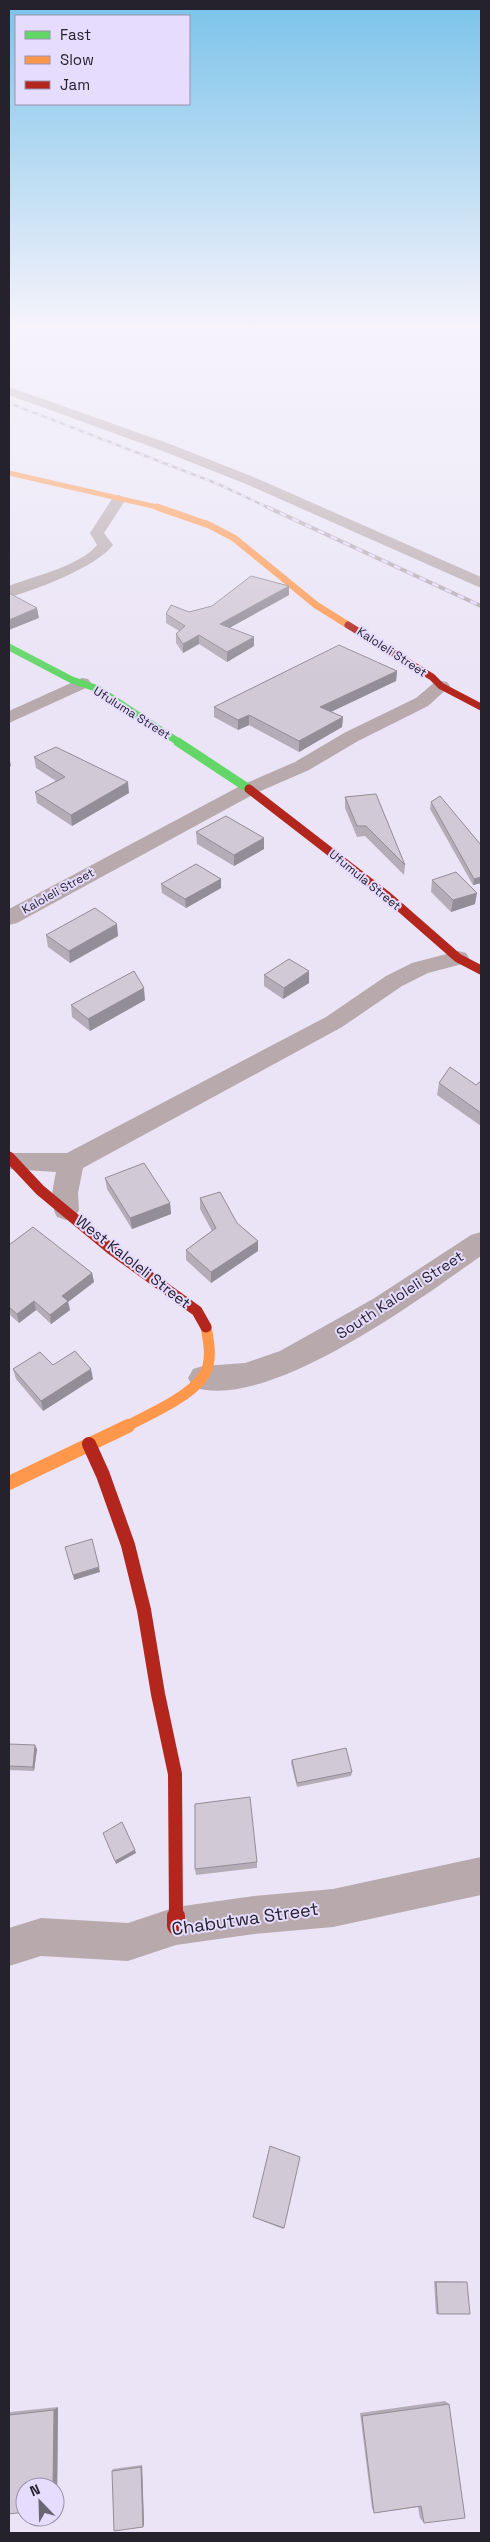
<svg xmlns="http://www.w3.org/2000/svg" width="490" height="2542" font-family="'Space Grotesk',sans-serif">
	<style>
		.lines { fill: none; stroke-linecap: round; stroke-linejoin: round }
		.street { fill: #b7a9ac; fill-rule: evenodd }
		.fast-far1 { stroke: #63d668; stroke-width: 7 }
		.fast { stroke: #63d668; stroke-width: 9 }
		.slow-far3 { stroke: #ff974d; stroke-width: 5 }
		.slow-far2 { stroke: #ff974d; stroke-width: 7 }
		.slow-far1 { stroke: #ff974d; stroke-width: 11 }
		.slow { stroke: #ff974d; stroke-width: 14 }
		.jam-far4 { stroke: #b3261e; stroke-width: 7 }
		.jam-far3 { stroke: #b3261e; stroke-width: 9 }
		.jam-far2 { stroke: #b3261e; stroke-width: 11 }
		.jam-far1 { stroke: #b3261e; stroke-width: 14 }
		.jam { stroke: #b3261e; stroke-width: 18 }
		.rail-far1-casing { stroke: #b3a9b2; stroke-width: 2.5 }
		.rail-casing { stroke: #b3a9b2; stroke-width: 4 }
		.rail-far1 { stroke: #e6dcfe; stroke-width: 2; stroke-dasharray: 5; stroke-linecap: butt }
		.rail { stroke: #e6dcfe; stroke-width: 2.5; stroke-dasharray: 7; stroke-linecap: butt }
		.wall { fill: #b4adb8 }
		.shaded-wall { fill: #928d96 }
		.building { fill: #d1c9d6; stroke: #928d96 }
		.labels { text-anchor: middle; stroke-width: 4; stroke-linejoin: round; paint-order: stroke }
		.far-street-label { font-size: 12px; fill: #25212d; stroke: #e6dcfe }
		.street-label { font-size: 15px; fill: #25212d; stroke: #e6dcfe }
		.near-street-label { font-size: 18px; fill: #25212d; stroke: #e6dcfe }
	</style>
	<rect width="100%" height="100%" fill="#eae4f6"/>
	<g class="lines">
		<g class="street">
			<path d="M9,387L170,444L256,478L481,577V588L246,484L160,450L9,395Z"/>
			<path d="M119,495L126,499L104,533L113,545C98,566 34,591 9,597V586C34,576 80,566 97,545L90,533L114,496Z"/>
			<path d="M82,678L88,679L91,683L88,687L9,723V711Z"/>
			<path d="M441,681L447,682L450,686L428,706L358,741L309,770L256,793L17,923L9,925V909L242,785L295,762L344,733L416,698L435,682Z"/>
			<path d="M458,951L466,953L469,958L466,963L428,973L402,986L342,1027L83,1168L78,1193L79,1210L75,1217L66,1220L57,1217C49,1203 53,1187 56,1172L9,1169V1153H67L326,1017L386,976L412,963Z"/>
			<path d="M481,1232V1256C421,1298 267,1413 193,1387L188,1378L193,1369L203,1366L245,1363L280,1351L373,1299L471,1235Z"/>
			<path d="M481,1857V1895L333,1927L254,1934L176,1945L128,1961L41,1956L9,1966V1928L41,1918L128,1923L176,1907L254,1896L333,1889Z"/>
		</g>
		<path class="fast-far1" d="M9,647L72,680L98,689L180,743"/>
		<path class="fast" d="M178,742L249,789"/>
		<path class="slow-far3" d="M9,473L161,508"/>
		<path class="slow-far2" d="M157,507L209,525L234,538L316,605L348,625"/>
		<path class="slow-far1" d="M125,1427C148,1415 188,1398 203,1377C213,1363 209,1342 206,1327"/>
		<path class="slow" d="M9,1483L128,1426"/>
		<path class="jam-far4" d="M348,625L432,677L441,686L481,707"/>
		<path class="jam-far3" d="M249,789L386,895L458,958L481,970"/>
		<path class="jam-far2" d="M9,1157L40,1190L111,1249L197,1311L206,1327"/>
		<path class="jam-far1" d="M89,1444L103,1475L128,1545L144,1610L158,1694L175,1774L176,1917"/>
		<path class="jam" d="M176,1916V1926"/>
		<defs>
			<path id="rail-far1" d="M9,403L218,484L269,508"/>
			<path id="rail" d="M267,507L481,606"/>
		</defs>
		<use href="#rail-far1" class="rail-far1-casing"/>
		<use href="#rail" class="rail-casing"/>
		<use href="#rail-far1" class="rail-far1"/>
		<use href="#rail" class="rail"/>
	</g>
	<g class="wall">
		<path d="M289,595L229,628L254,646L227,662L199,644L183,653L176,643V634L179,631L166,623V614L189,612Z"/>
		<path d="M397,671L396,681L331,712L343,717L342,727L299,752L249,725L238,730L214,717V707Z"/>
		<path d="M34,757L129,793L72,826L37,803L35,792L56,781L36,768Z"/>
		<path d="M345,797L405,865L404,875L365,836L357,837L345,808Z"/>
		<path d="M431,802L481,845V883L473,885L430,809Z"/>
		<path d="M196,832L264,838V849L234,866L197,844Z"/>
		<path d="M221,879V888L186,908L162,893L161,884Z"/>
		<path d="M432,880L475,904L451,912L431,892Z"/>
		<path d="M46,935L118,936L70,963L48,947Z"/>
		<path d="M264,975L309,983L283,999L264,986Z"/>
		<path d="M145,1000L90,1031L72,1017L71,1005Z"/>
		<path d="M481,1081V1126L437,1095L439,1083L476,1085Z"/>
		<path d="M105,1178L170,1203L171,1214L132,1229L107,1189Z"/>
		<path d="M200,1198L237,1223L258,1241V1251L211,1283L186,1260V1250L212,1231L200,1209Z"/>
		<path d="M9,1245L92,1273L94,1282L68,1302L70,1310L51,1324L36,1310L19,1323L9,1314Z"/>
		<path d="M53,1365L93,1379L43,1411L16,1379L13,1369Z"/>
		<path d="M9,1744L37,1749L34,1771L9,1770Z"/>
		<path d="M292,1760L352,1772L351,1776L297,1787L291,1763Z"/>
		<path d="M257,1862V1868L196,1875L195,1869Z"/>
		<path d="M270,2146L284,2228L283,2229L253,2217Z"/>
		<path d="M434,2281L467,2282L438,2314H436Z"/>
		<path d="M445,2401L449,2404L424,2523L420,2518L418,2507L374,2513L372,2508L360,2413Z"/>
		<path d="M58,2407L57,2503L9,2514V2413L10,2412Z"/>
		<path d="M142,2465L144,2524L143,2527L112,2471L113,2469Z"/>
	</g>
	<g class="shaded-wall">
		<path d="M289,586V595L220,633V624Z"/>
		<path d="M37,608L39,618L9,630V620Z"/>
		<path d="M199,635V644L183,653V644Z"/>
		<path d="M254,637V646L227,662V652Z"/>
		<path d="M397,671L396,681L320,717V707Z"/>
		<path d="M249,715V725L238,730V720Z"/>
		<path d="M343,717L342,727L299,752V741Z"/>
		<path d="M9,755L11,766L9,767Z"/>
		<path d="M128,782L129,793L72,826L71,815Z"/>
		<path d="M264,838V849L234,866V855Z"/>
		<path d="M481,877V883L473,885L474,879Z"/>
		<path d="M221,879V888L186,908L185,899Z"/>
		<path d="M477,893L475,904L451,912L453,900Z"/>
		<path d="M117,924L118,936L70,963L69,951Z"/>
		<path d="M309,971V983L283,999L284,988Z"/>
		<path d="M144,988L145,1000L90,1031L88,1019Z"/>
		<path d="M170,1203L171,1214L132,1229L130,1218Z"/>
		<path d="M258,1241V1251L211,1283V1272Z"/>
		<path d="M92,1273L94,1282L68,1302L70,1310L51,1324L50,1315L62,1296Z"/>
		<path d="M34,1301L36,1310L19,1323L17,1314Z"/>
		<path d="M91,1369L93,1379L43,1411L41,1401Z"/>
		<path d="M99,1567L100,1572L74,1580L73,1575Z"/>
		<path d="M35,1745L37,1749L34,1771L33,1767Z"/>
		<path d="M135,1850L136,1853L116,1864L115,1861Z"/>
		<path d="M58,2407L57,2503L55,2506V2487H53L54,2410Z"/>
		<path d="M142,2465L144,2524L143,2527L141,2467Z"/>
	</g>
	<g class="building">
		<path d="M251,576L289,586L220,624L254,637L227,652L199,635L183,644L176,634L185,626L166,614L171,605L189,612L212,606Z"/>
		<path d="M9,593L37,608L9,620Z"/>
		<path d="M339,645L397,671L320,707L343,717L299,741L249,715L238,720L214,707Z"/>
		<path d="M56,747L128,782L71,815L35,792L65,777L34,757Z"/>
		<path d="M376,794L405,865L366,826H357L345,797Z"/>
		<path d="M440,796L481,845V877L474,879L431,802Z"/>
		<path d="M226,816L264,838L234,855L196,832Z"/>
		<path d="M196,864L221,879L185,899L161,884Z"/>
		<path d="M456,872L477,893L453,900L432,880Z"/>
		<path d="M95,908L117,924L69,951L46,935Z"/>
		<path d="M289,959L309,971L284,988L264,975Z"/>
		<path d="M134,971L144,988L88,1019L71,1005Z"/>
		<path d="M450,1067L476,1085L481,1081V1113L439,1083Z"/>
		<path d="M144,1163L170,1203L130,1218L105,1178Z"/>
		<path d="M220,1192L237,1223L258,1241L211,1272L186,1250L216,1228L200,1198Z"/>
		<path d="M33,1227L92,1273L62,1296L68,1301L50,1315L34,1301L17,1314L9,1307V1245Z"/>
		<path d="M75,1351L91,1369L41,1401L13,1369L40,1352L53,1365Z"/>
		<path d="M92,1539L99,1567L73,1575L65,1547Z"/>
		<path d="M9,1744L35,1745L33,1767L9,1766Z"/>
		<path d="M346,1748L352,1772L297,1783L292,1760Z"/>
		<path d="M250,1797L257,1862L195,1869V1804Z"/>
		<path d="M122,1822L135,1850L115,1861L103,1833Z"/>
		<path d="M270,2146L300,2157L284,2228L253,2217Z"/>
		<path d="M436,2282H467L470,2314H438Z"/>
		<path d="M449,2404L465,2518L424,2523L421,2506L374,2513L362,2416Z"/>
		<path d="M54,2410L53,2487H25V2512L9,2514V2415Z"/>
		<path d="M141,2467L143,2527L114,2531L112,2471Z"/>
	</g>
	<linearGradient id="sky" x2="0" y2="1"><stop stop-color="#7ac3ea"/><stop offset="0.48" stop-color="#f6f3fb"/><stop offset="1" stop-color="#f6f3fb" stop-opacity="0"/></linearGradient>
	<rect width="490" height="679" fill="url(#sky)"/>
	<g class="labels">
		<g class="far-street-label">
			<text transform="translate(392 652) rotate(33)" y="4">Kaloleli Street</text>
			<text transform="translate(132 713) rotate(32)" y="4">Ufuluma Street</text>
			<text transform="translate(365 880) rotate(39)" y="4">Ufumula Street</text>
			<text transform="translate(58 891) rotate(-29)" y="4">Kaloleli Street</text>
		</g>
		<g class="street-label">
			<text transform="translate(133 1262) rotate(38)" y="5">West Kaloleli Street</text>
			<text transform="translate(400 1295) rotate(-33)" y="5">South Kaloleli Street</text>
		</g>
		<g class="near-street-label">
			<text transform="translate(245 1919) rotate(-8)" y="6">Chabutwa Street</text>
		</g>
	</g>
	<rect width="490" height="2542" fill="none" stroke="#25212d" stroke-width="20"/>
	<rect x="15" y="15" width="175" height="90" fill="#e6dcfe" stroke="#9991aa"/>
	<rect x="25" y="31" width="25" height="8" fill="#63d668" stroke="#9991aa"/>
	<text x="60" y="40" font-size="15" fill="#25212d">Fast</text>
	<rect x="25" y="56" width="25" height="8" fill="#ff974d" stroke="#9991aa"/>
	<text x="60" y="65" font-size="15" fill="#25212d">Slow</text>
	<rect x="25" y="81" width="25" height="8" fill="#b3261e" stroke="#9991aa"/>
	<text x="60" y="90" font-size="15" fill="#25212d">Jam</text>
	<g transform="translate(40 2502) rotate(337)"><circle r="24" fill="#e6dcfe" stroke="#9991aa"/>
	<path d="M0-4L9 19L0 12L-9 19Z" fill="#6a6573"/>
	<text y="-8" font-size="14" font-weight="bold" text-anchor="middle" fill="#25212d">N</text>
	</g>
</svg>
